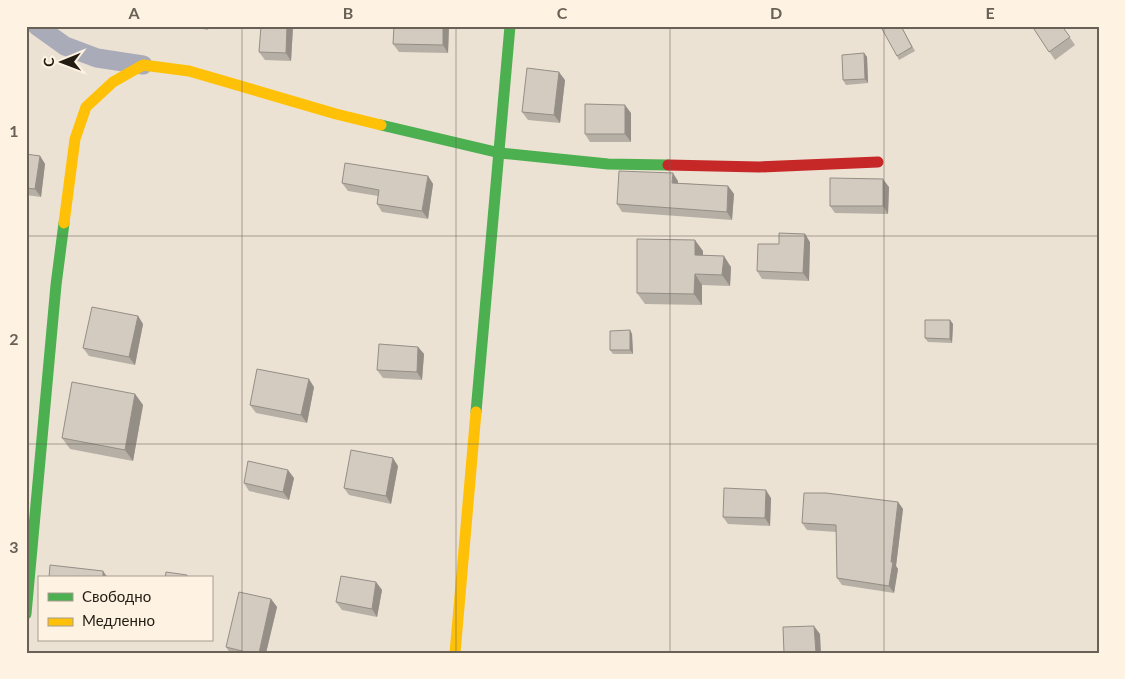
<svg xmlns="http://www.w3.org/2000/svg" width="1125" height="679" font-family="Lato,sans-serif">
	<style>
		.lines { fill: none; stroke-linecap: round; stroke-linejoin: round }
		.street { stroke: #a9abb8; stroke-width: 19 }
		.fast { stroke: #4caf50; stroke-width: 11 }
		.slow { stroke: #ffc107; stroke-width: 11 }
		.jam { stroke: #c62828; stroke-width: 11 }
		.wall { fill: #b5afa5 }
		.shaded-wall { fill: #948e86 }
		.building { fill: #d3cbc0; stroke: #948e86 }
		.grid { fill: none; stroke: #696156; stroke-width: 1; stroke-opacity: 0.55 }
		.neatline { fill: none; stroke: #696156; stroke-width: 2 }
		.grid-label { font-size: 16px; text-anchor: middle; font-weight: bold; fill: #696156 }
	</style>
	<rect width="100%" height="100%" fill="#ece2d4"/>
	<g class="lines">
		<path class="street" d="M37,26L65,46L97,58L143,65"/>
		<g class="fast">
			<path d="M381,125L500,153L608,164L668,165"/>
			<path d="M476,412L510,26"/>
			<path d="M26,614L56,285L64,223"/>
		</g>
		<g class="slow">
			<path d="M64,223L75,139L86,107L113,82L143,65L189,71L336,114L381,125"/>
			<path d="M455,653L476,412"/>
		</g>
		<path class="jam" d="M668,165L759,167L878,162"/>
	</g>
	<g class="wall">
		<path d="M187,26H209L208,30Z"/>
		<path d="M261,26H293L291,61L265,60L259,52Z"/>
		<path d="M394,26H449L448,53L399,52L393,44Z"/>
		<path d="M886,26H901L915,51L899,60L897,56Z"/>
		<path d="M1032,26H1062L1075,45L1055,60Z"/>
		<path d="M864,53L867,57L868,83L846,85L843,80Z"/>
		<path d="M565,80L560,123L528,120L522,112Z"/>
		<path d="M631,113V142H590L585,134Z"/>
		<path d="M26,154L40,156L45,164L41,197L26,195Z"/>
		<path d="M428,176L433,184L428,219L382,212L377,204L378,196L348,191L342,183Z"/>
		<path d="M678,181V183L728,186L734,194L732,220L622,212L617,204Z"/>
		<path d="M889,187L888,214L835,213L830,206Z"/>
		<path d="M810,242L809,281L762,279L757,271L779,244Z"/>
		<path d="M703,251V255L731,267L730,286L702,285V305L645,304L637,293Z"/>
		<path d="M138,316L143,324L135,365L89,356L83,348Z"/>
		<path d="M950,320L953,324L952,343L928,342L925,338Z"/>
		<path d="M630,330L632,334L633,354H613L610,350Z"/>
		<path d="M418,347L424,354L422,380L383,378L377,370Z"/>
		<path d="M314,387L307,423L256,413L250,405Z"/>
		<path d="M135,394L143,405L133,461L70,449L62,438Z"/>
		<path d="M398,466L391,504L349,495L344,488Z"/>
		<path d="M294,478L289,500L249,491L244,483Z"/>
		<path d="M771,498L770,526L728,524L723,517Z"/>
		<path d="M898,502L903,509L896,566L898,569L894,593L842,585L837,578L836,532L807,530L802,523Z"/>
		<path d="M376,582L382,590L377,617L342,610L336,602Z"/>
		<path d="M271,599L277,607L266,653H230L226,647Z"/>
	</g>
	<g class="shaded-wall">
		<path d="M287,26L293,27L291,61L286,53Z"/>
		<path d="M443,26H449L448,53L443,45Z"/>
		<path d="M864,53L867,57L868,83L865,79Z"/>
		<path d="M559,72L565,80L560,123L554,115Z"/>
		<path d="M625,105L631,113V142L625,134Z"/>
		<path d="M40,156L45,164L41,197L35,189Z"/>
		<path d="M673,173L678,181L677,191L672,183Z"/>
		<path d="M428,176L433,184L428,219L422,211Z"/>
		<path d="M883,179L889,187L888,214L883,206Z"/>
		<path d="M728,186L734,194L732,220L727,212Z"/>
		<path d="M805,234L810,242L809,281L803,273Z"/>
		<path d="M695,240L703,251V266L695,255Z"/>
		<path d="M724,256L731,267L730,286L722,275Z"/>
		<path d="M695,274L702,285V305L694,294Z"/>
		<path d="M138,316L143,324L135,365L129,357Z"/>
		<path d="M950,320L953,324L952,343L950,339Z"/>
		<path d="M630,330L632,334L633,354L630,350Z"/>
		<path d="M418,347L424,354L422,380L417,372Z"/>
		<path d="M309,379L314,387L307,423L301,415Z"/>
		<path d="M135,394L143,405L133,461L125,450Z"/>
		<path d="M393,458L398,466L391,504L386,496Z"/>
		<path d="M288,470L294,478L289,500L283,492Z"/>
		<path d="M766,490L771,498L770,526L765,518Z"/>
		<path d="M898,502L903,509L896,566L898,569L894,593L889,586L891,562Z"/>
		<path d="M103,571L108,578H103Z"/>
		<path d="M376,582L382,590L377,617L372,609Z"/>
		<path d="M271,599L277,607L266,653H259Z"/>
		<path d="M814,626L820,634L821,653H816Z"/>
	</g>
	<g class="building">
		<path d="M261,26H287L286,53L259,52Z"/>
		<path d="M394,26H443V45L393,44Z"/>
		<path d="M886,26H901L912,47L897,56L882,29Z"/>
		<path d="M1032,26H1062L1070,37L1049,52Z"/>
		<path d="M864,53L865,79L843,80L842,55Z"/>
		<path d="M527,68L559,72L554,115L522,112Z"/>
		<path d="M585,104L625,105V134H585Z"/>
		<path d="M26,154L40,156L35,189L26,188Z"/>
		<path d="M345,163L428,176L422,211L377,204L379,190L342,183Z"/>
		<path d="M619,171L673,173L672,183L728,186L727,212L617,204Z"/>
		<path d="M830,178L883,179V206H830Z"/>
		<path d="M779,233L805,234L803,273L757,271L758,244H779Z"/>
		<path d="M637,239L695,240V255L724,256L722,275L695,274L694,294L637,293Z"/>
		<path d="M92,307L138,316L129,357L83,348Z"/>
		<path d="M925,320H950V339L925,338Z"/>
		<path d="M630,330V350H610V331Z"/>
		<path d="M379,344L418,347L417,372L377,370Z"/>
		<path d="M257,369L309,379L301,415L250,405Z"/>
		<path d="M72,382L135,394L125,450L62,438Z"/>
		<path d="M351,450L393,458L386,496L344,488Z"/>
		<path d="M248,461L288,470L283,492L244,483Z"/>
		<path d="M724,488L766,490L765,518L723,517Z"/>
		<path d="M804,493H826L898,502L891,562H893L889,586L837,578L836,525L802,523Z"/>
		<path d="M50,565L103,571V578H49Z"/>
		<path d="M166,572L187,575V578H165Z"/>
		<path d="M341,576L376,582L372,609L336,602Z"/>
		<path d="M239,592L271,599L259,653H250L226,647Z"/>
		<path d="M814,626L816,653H784L783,627Z"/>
	</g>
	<path class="grid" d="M242,26V653M456,26V653M670,26V653M884,26V653M26,236H1099M26,444H1099"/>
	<rect width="1125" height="679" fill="none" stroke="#fef2e2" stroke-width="55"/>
	<rect x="38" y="576" width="175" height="65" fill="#fef2e2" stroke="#a69c8f"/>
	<rect x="48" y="593" width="25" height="8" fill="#4caf50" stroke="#a69c8f"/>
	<text x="82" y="602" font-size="15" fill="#221c12">Свободно</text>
	<rect x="48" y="618" width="25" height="8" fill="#ffc107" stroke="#a69c8f"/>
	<text x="82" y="626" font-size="15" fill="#221c12">Медленно</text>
	<g transform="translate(62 62) rotate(269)" stroke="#fef2e2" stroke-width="4" paint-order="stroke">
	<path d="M0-4L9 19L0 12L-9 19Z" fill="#221c12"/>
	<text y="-8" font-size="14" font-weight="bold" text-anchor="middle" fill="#221c12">С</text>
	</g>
	<rect x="28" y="28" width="1070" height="624" class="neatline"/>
	<g class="grid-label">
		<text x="134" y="19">A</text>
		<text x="348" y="19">B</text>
		<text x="562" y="19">C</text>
		<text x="776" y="19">D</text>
		<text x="990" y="19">E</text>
		<text x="14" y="137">1</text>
		<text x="14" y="345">2</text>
		<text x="14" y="553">3</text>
	</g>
</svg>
